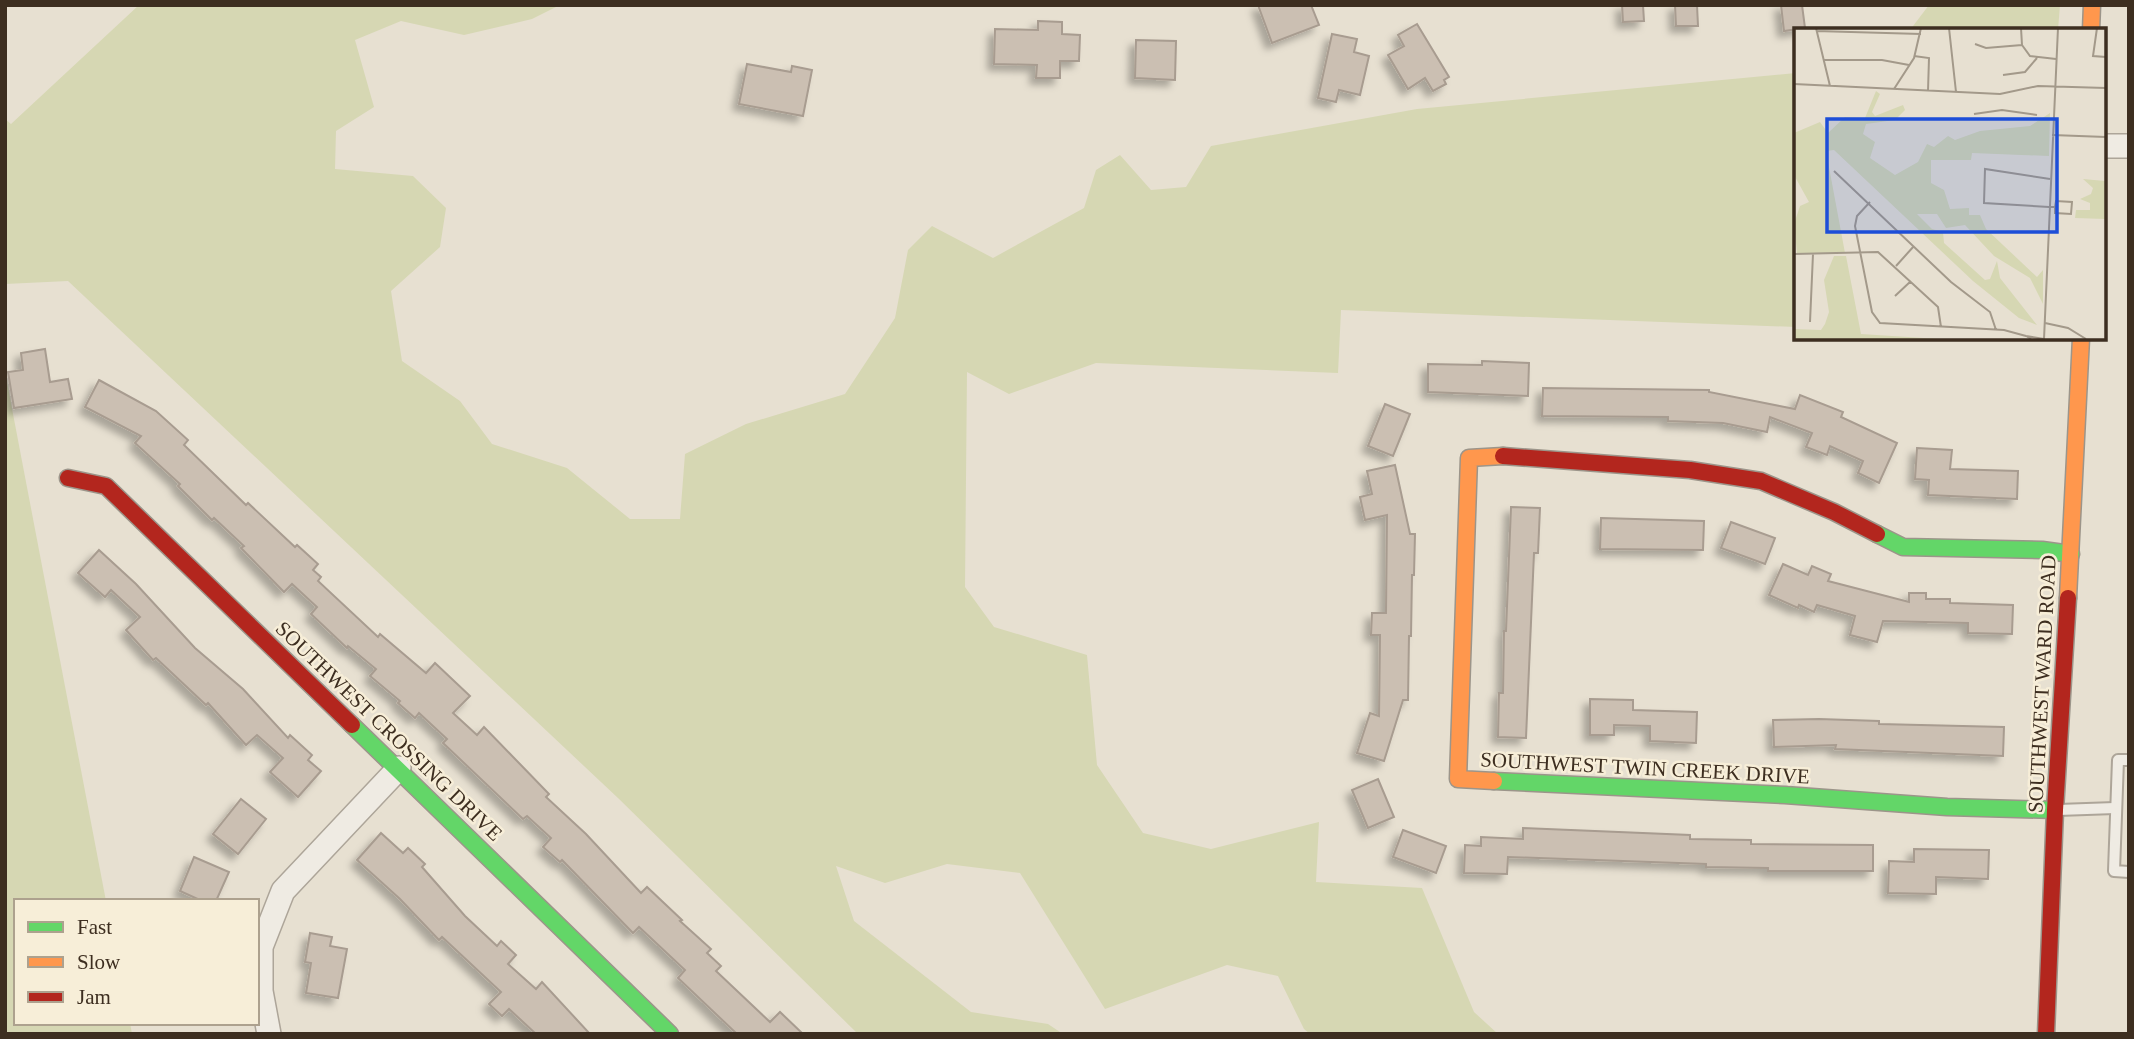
<svg xmlns="http://www.w3.org/2000/svg" width="2134" height="1039" font-family="'Times New Roman',serif">
	<style>
		.green { fill: #d6d7b3 }
		.building { fill: #cbbfb2; stroke: #a89c90; stroke-width: 2; filter: url(#shadow) }
		.lines { fill: none; stroke-linecap: round; stroke-linejoin: round }
		.lane-casing { stroke: #ada599; stroke-width: 14 }
		.street-casing { stroke: #ada599; stroke-width: 26 }
		.fast-casing { stroke: #9c958a; stroke-width: 19 }
		.slow-casing { stroke: #9c958a; stroke-width: 19 }
		.jam-casing { stroke: #9c958a; stroke-width: 19 }
		.lane { stroke: #efebe3; stroke-width: 10 }
		.street { stroke: #efebe3; stroke-width: 23 }
		.fast { stroke: #63d668; stroke-width: 16 }
		.slow { stroke: #ff974d; stroke-width: 16 }
		.jam { stroke: #b3261e; stroke-width: 16 }
		.labels { text-anchor: middle; stroke-width: 5; stroke-linejoin: round; paint-order: stroke }
		.street-label { font-size: 21px; fill: #3d2e20; stroke: #f7eed8 }
		.inset-road { fill: none; stroke: #a3998a; stroke-width: 2 }
		.view { fill: #1d4ed8; fill-opacity: 0.15; stroke: #1d4ed8; stroke-width: 3.5 }
		.inset-edge { fill: none; stroke: #3d2e20; stroke-width: 3.5 }
	</style>
	<defs>
		<filter id="shadow"><feDropShadow dx="-6" dy="6" stdDeviation="3.5" flood-color="#0004"/></filter>
	</defs>
	<rect width="100%" height="100%" fill="#e7e0d1"/>
	<g class="green">
		<path d="M139,5H560L532,19L464,35L401,21L355,40L374,107L336,131L335,169L413,176L446,208L440,247L391,291L402,361L460,401L492,444L567,468L630,519H680L685,454L746,424L845,394L895,318L908,250L932,226L993,258L1084,208L1096,170L1120,155L1151,190L1186,187L1211,146L1417,109L1796,73V327L1341,310L1338,373L1096,363L1009,394L967,372L965,587L994,627L1087,655L1097,765L1143,833L1211,849L1319,822L1316,882L1422,888L1474,1012L1498,1034H1310L1304,1029L1278,976L1227,965L1105,1009L1020,873L947,864L885,883L836,866L854,921L971,1012L1048,1024L1063,1034H858L618,798L68,281L5,284V119L11,124Z"/>
		<path d="M1929,5H2060L2058,30H1910Z"/>
		<path d="M5,372L106,901H16V1023H130L132,1034H5Z"/>
	</g>
	<g class="building">
		<path d="M1258,5H1311L1319,25L1272,43Z"/>
		<path d="M1622,5H1643L1644,21L1623,22Z"/>
		<path d="M1675,5H1697L1698,26H1676Z"/>
		<path d="M1781,5H1802L1805,28L1784,31Z"/>
		<path d="M1038,21L1062,22V34L1080,35L1079,61H1060V78H1036L1037,65L994,64L995,29L1038,30Z"/>
		<path d="M1417,24L1449,77L1444,80L1446,84L1433,91L1425,78L1408,89L1388,55L1404,46L1398,35Z"/>
		<path d="M1332,34L1357,39L1354,52L1369,56L1360,95L1339,90L1336,102L1318,98Z"/>
		<path d="M1136,40L1176,41L1175,80L1135,78Z"/>
		<path d="M747,64L791,72L792,66L812,70L803,116L739,104Z"/>
		<path d="M45,349L50,382L68,379L72,399L14,408L8,372L23,370L21,353Z"/>
		<path d="M1482,361L1529,363L1528,396L1428,392V364L1482,365Z"/>
		<path d="M99,380L156,411L188,440L184,445L246,505L248,503L295,547L297,545L318,564L313,570L321,577L318,581L378,637L380,634L426,673L435,663L470,696L453,713L477,735L484,727L549,794L546,797L586,834L641,893L647,887L682,920L680,921L711,949L707,953L721,966L716,971L770,1022L780,1012L803,1034H737L678,978L685,970L639,927L633,933L562,860L560,862L543,847L551,838L527,816L523,819L443,743L447,739L419,713L415,718L398,703L400,701L370,676L376,669L348,646L347,648L311,614L317,607L292,584L284,592L241,548L244,546L214,518L212,520L178,486L180,484L135,443L141,436L85,407Z"/>
		<path d="M1543,388L1709,390V392L1795,409L1800,395L1843,412L1841,417L1897,443L1879,483L1858,473L1863,461L1830,446L1827,455L1806,447L1812,433L1770,417L1767,432L1723,423L1668,421V417L1542,416Z"/>
		<path d="M1385,404L1410,414L1393,456L1368,446Z"/>
		<path d="M1917,448L1952,450L1950,469L2018,471L2017,499L1928,495L1929,480L1915,479Z"/>
		<path d="M1395,465L1410,534H1415L1414,575H1412L1411,636H1409L1408,700H1403L1384,761L1357,753L1370,713L1379,716L1380,635H1371L1372,613H1386L1387,515L1365,520L1360,497L1372,494L1367,471Z"/>
		<path d="M1511,507L1540,508L1538,553H1534L1526,738L1498,737L1499,693H1503L1504,631H1506Z"/>
		<path d="M1601,518L1704,521L1703,550L1600,549Z"/>
		<path d="M1731,522L1775,538L1765,564L1721,548Z"/>
		<path d="M99,550L136,584L195,648L243,689L288,738L290,735L312,755L308,760L321,771L298,797L270,772L283,758L257,735L246,745L208,703L206,705L156,658L153,660L126,630L140,617L111,590L105,597L78,573Z"/>
		<path d="M1783,564L1808,575L1812,566L1831,574L1828,581L1909,602V593H1926V599H1950V603L2013,605L2012,634L1968,633V623L1883,621L1877,642L1850,635L1855,616L1817,605L1814,612L1799,605L1798,608L1769,595Z"/>
		<path d="M1590,699L1633,700V710L1697,712L1696,743L1650,741V726L1614,725V735H1590Z"/>
		<path d="M1819,719L1879,721V724L2004,727L2003,756L1835,749L1836,745L1774,747L1773,720Z"/>
		<path d="M1378,779L1394,817L1368,828L1352,790Z"/>
		<path d="M241,799L266,819L238,854L213,834Z"/>
		<path d="M1523,828L1690,835V839L1751,840V844L1873,845V871H1768V868L1706,867V864L1508,857L1507,874L1464,873L1465,845L1481,846V837L1523,839Z"/>
		<path d="M1403,830L1446,846L1436,873L1393,857Z"/>
		<path d="M381,833L403,853L408,848L425,864L422,867L465,916L497,946L501,941L516,955L508,964L536,989L542,982L590,1034H536L509,1009L502,1016L489,1004L501,992L442,937L439,940L400,899L357,860Z"/>
		<path d="M1914,849L1989,850L1988,879L1936,877V894L1888,893L1889,861L1914,862Z"/>
		<path d="M194,857L229,872L216,901H202L180,891Z"/>
		<path d="M310,933L332,937L330,946L347,949L338,998L306,993L311,963L305,962Z"/>
	</g>
	<g class="lines">
		<defs>
			<g id="lane">
				<path d="M2129,760H2118L2114,871L2129,872"/>
				<path d="M2058,810L2115,808"/>
			</g>
			<g id="street">
				<path d="M2104,146H2129"/>
				<path d="M269,1034L261,991V947L283,891L399,768"/>
			</g>
			<g id="fast">
				<path d="M1877,534L1903,547L2042,550L2071,554"/>
				<path d="M352,725L670,1034"/>
				<path d="M1494,781L1785,795L1947,807L2055,810"/>
			</g>
			<g id="slow">
				<path d="M2091,30L2092,5"/>
				<path d="M2068,598L2081,338"/>
				<path d="M1494,781L1458,779L1469,458L1503,456"/>
			</g>
			<g id="jam">
				<path d="M1503,456L1690,470L1761,481L1834,512L1877,534"/>
				<path d="M68,478L106,486L352,725"/>
				<path d="M2046,1034L2055,810L2068,598"/>
			</g>
		</defs>
		<use href="#lane" class="lane-casing"/>
		<use href="#street" class="street-casing"/>
		<use href="#fast" class="fast-casing"/>
		<use href="#slow" class="slow-casing"/>
		<use href="#jam" class="jam-casing"/>
		<use href="#lane" class="lane"/>
		<use href="#street" class="street"/>
		<use href="#fast" class="fast"/>
		<use href="#slow" class="slow"/>
		<use href="#jam" class="jam"/>
	</g>
	<g class="labels">
		<g class="street-label">
			<text transform="translate(2042 684) rotate(-87)" y="7">SOUTHWEST WARD ROAD</text>
			<text transform="translate(389 731) rotate(44)" y="7">SOUTHWEST CROSSING DRIVE</text>
			<text transform="translate(1645 768) rotate(3)" y="7">SOUTHWEST TWIN CREEK DRIVE</text>
		</g>
	</g>
	<g transform="translate(1794 28)">
		<rect width="312" height="312" fill="#e7e0d1"/>
		<path d="M82,63L86,66L78,84L81,88L109,77L111,82L101,92L72,96L69,106L81,114L76,130L101,147L124,134L133,116L140,119L154,108L161,112L186,103L236,98L256,85L255,128L178,125L177,132H137V155L150,162L156,181L175,180V187H186L192,201L243,249L249,242V276L236,250L200,228L171,197L152,200L143,186H123L138,201L149,204L150,215L191,252L196,251L203,233L206,250L243,297L225,290L179,253L40,122L32,123L51,225H3L0,196L6,178L15,174L0,147V105L26,94L34,105L51,89L71,90ZM289,151L311,153V191L281,190L282,182H296V175L286,171L297,166L299,160ZM40,228H52L67,306L145,311H0V301L27,302L31,296L35,284L30,252Z" fill="#d6d7b3"/>
		<path class="inset-road" d="M22,0L36,58M155,0L162,64M227,0L228,17L236,28L262,31M303,0L299,28L312,29M22,3L127,6M181,16L192,20L228,17M120,28L135,30L134,63M30,32H88L115,37M209,47L231,44L243,30M0,56L206,66L244,58L312,60M100,61L120,30L127,0M180,86L208,82L243,87M258,107L312,109M40,143L157,254L196,284L202,302M256,151L191,141L190,175L255,179H261L262,173L278,174L277,186L261,185V179M76,174L63,188L61,198L78,284L86,295L210,302L232,308M0,226L84,224L144,279L147,299M102,238L120,218M101,268L117,253M16,294L19,226M251,295L274,300L292,311M237,311L232,308L250,311M250,311L264,0"/>
		<path class="view" d="M33,91H263V204H33Z"/>
		<rect width="312" height="312" class="inset-edge"/>
	</g>
	<rect width="2134" height="1039" fill="none" stroke="#3d2e20" stroke-width="14"/>
	<rect x="14" y="899" width="245" height="126" fill="#f7eed8" stroke="#ada18e" stroke-width="2"/>
	<rect x="28" y="922" width="35" height="10" fill="#63d668" stroke="#ada18e" stroke-width="2"/>
	<text x="77" y="934" font-size="21" fill="#3d2e20">Fast</text>
	<rect x="28" y="957" width="35" height="10" fill="#ff974d" stroke="#ada18e" stroke-width="2"/>
	<text x="77" y="969" font-size="21" fill="#3d2e20">Slow</text>
	<rect x="28" y="992" width="35" height="10" fill="#b3261e" stroke="#ada18e" stroke-width="2"/>
	<text x="77" y="1004" font-size="21" fill="#3d2e20">Jam</text>
</svg>
